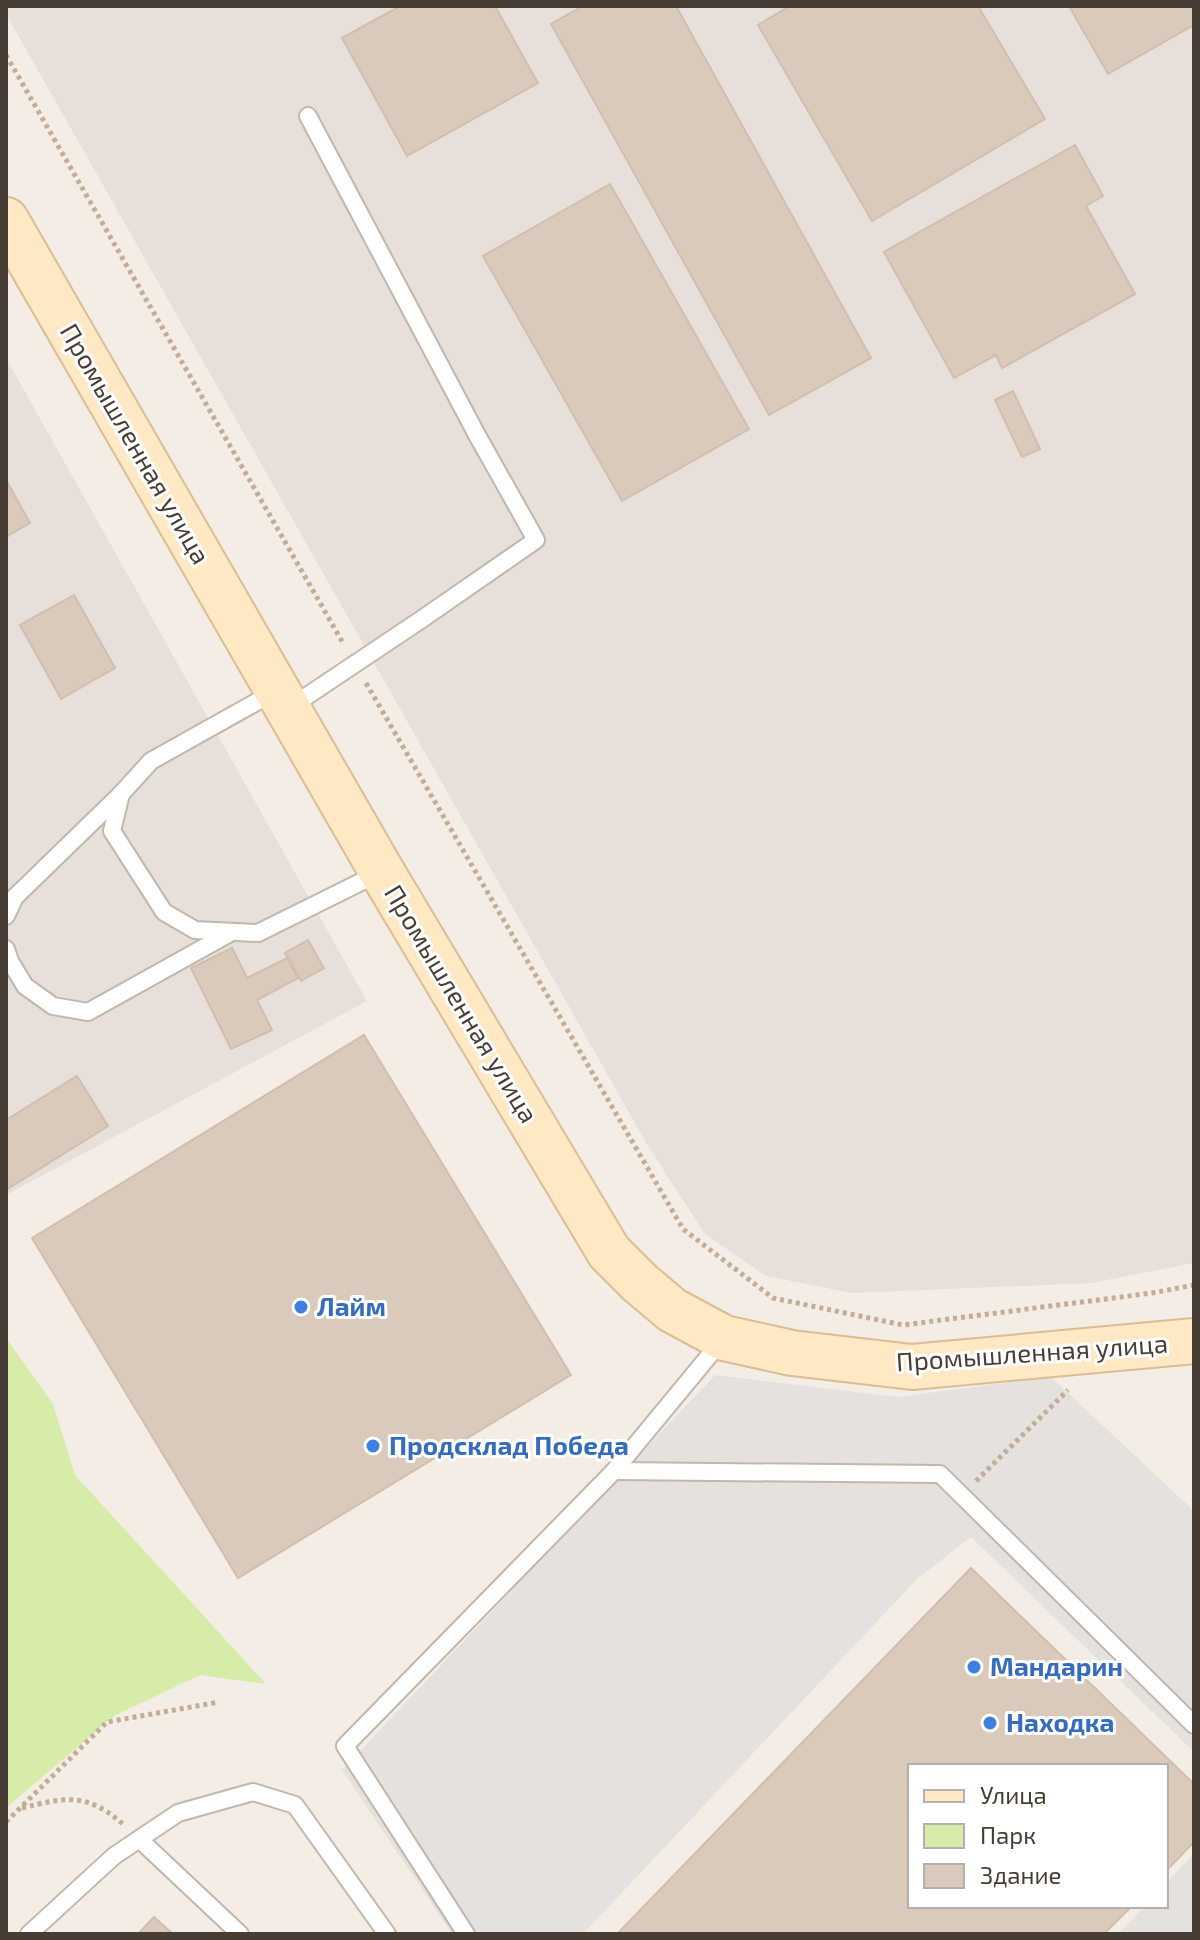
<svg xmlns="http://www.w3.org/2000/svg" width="1200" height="1940" font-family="'Exo 2',sans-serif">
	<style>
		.industrial { fill: #e6dfda }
		.green { fill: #d8ecaa }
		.parking { fill: #e4e1de }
		.building { fill: #dacabc; stroke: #d2beac; stroke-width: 2 }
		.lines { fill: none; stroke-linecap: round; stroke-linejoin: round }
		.lane-casing { stroke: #c3b6aa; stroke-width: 20 }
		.secondary-casing { stroke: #dbbd93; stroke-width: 48 }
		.path { stroke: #c3ad97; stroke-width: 5; stroke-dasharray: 4 4; stroke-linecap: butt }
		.lane { stroke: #fff; stroke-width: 16 }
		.secondary { stroke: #ffe8c4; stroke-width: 44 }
		.shop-dot { fill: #3f7fe0; stroke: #fff; stroke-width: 3 }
		.labels { text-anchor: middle; stroke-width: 6; stroke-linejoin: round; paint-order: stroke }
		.street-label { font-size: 26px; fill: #473d34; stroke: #fff }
		.shop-label { font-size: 26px; font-weight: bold; fill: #366cbe; stroke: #fff; text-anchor: start }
	</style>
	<rect width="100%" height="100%" fill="#f4ede5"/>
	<g class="industrial">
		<path d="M6,6H1194V1263L1091,1283L852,1293L766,1276L705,1234L648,1146L6,14Z"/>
		<path d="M6,358L367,1001L6,1195Z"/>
	</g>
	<path class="green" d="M6,1338L53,1404L75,1475L266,1684L200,1675L114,1716L6,1808Z"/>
	<g class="parking">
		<path d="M715,1375L897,1397L1051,1377L1194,1511V1752L971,1537L917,1579L583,1934H452L342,1770Z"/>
		<path d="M1194,1854V1934H1118L1145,1906H1166V1883Z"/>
	</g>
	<g class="building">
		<path d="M400,6H495L538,83L407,156L342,38Z"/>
		<path d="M583,6H676L871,358L769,415L551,24Z"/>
		<path d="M790,6H978L1045,119L872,221L758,25Z"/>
		<path d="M1069,6H1194V25L1108,74Z"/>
		<path d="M1075,145L1103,196L1086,206L1135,294L1002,368L996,355L954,378L884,252Z"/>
		<path d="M610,184L749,429L622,501L483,256Z"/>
		<path d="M1013,391L1040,449L1022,457L995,400Z"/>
		<path d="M6,480L30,523L6,537Z"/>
		<path d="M74,595L115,668L61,699L20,625Z"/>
		<path d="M308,940L324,968L301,981L285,953Z"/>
		<path d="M232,948L247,978L287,958L298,978L257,1000L272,1030L231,1049L191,968Z"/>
		<path d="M364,1035L571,1375L238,1578L32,1238Z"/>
		<path d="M77,1076L108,1126L6,1190V1120Z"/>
		<path d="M971,1568L1194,1784V1842L1166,1871V1766H910V1906H1132L1104,1934H617Z"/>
		<path d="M154,1917L173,1934H138Z"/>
	</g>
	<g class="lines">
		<defs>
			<g id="lane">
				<path d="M289,708L422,619L536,540L477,435L308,116"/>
				<path d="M121,794L112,831L164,912L195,930L258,933L381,872"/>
				<path d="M6,916L15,897L121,794L151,761L276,691"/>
				<path d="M6,949L10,961L25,986L53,1006L88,1012L230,933"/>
				<path d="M723,1339L614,1471L940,1474L1194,1725"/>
				<path d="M139,1839L240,1934"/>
				<path d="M29,1934L114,1856L178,1813L253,1792L295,1805L387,1934"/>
				<path d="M466,1934L345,1746L614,1471"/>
			</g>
			<path id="secondary" d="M6,220L382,872L609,1252L640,1283L672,1310L724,1338L792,1353L912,1367L1194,1341"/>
		</defs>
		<use href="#lane" class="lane-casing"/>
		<use href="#secondary" class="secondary-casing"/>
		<g class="path">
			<path d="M6,55L343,643"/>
			<path d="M366,683L683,1229L773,1298L903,1325L1152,1293L1194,1285"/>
			<path d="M976,1481L1068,1390"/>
			<path d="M22,1808C66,1797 87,1792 124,1825"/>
			<path d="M6,1822L107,1722L219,1702"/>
		</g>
		<use href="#lane" class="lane"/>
		<use href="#secondary" class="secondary"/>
	</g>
	<g class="shop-dot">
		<circle cx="301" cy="1307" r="8"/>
		<circle cx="373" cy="1446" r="8"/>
		<circle cx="974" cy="1667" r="8"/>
		<circle cx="990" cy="1723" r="8"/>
	</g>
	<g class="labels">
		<g class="street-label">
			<text transform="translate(135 444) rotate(60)" y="9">Промышленная улица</text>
			<text transform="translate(461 1004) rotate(59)" y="9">Промышленная улица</text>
			<text transform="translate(1032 1353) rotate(-4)" y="9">Промышленная улица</text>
		</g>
		<g class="shop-label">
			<text x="317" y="1316">Лайм</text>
			<text x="389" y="1455">Продсклад Победа</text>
			<text x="990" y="1676">Мандарин</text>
			<text x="1006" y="1732">Находка</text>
		</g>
	</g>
	<rect width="1200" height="1940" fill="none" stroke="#473d34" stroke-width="16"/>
	<rect x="908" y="1764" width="260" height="144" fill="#ffffff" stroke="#b5b1ae" stroke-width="2"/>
	<rect x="924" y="1790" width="40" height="12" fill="#ffe8c4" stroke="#b5b1ae" stroke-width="2"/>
	<text x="980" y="1804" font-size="24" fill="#473d34">Улица</text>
	<rect x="924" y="1824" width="40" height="24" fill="#d8ecaa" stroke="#b5b1ae" stroke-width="2"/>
	<text x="980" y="1844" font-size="24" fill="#473d34">Парк</text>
	<rect x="924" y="1864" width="40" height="24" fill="#dacabc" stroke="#b5b1ae" stroke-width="2"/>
	<text x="980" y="1884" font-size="24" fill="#473d34">Здание</text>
</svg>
